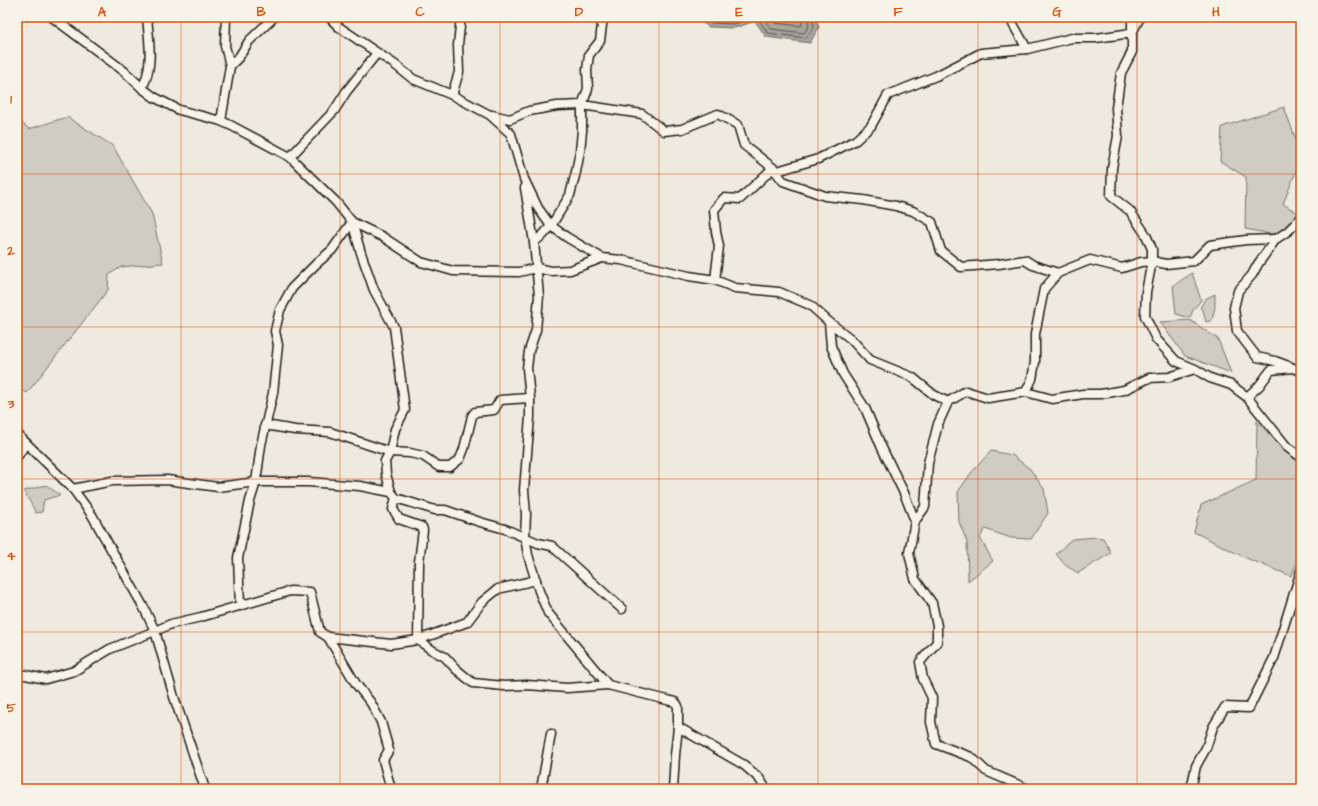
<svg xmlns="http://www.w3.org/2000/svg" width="1318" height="806" font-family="'Architects Daughter',sans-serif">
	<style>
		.green { fill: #cfccc3; stroke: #767470 }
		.water { fill: #a6a39d; stroke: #6f6d69 }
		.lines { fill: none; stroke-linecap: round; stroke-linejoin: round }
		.shore { stroke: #535250; stroke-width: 1 }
		.minor-casing { stroke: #1c1c1c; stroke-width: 11 }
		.minor { stroke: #f7f3e8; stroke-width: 8 }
		.grid { fill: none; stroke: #de560d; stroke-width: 1; stroke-opacity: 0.55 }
		.neatline { fill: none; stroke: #de560d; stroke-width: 1.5 }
		.grid-label { font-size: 13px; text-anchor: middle; font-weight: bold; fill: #de560d }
	</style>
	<rect width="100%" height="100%" fill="#eeeae0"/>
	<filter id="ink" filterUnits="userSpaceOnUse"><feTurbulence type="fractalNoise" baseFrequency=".025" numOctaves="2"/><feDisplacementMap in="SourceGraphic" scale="8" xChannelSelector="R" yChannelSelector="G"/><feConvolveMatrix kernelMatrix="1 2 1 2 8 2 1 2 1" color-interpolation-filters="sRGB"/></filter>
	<g filter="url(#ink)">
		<g class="green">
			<path d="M1284,107L1301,154V159L1283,204L1300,214L1292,228L1276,235L1245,229L1246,177L1220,161L1222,127Z"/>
			<path d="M67,117L113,146L152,214L163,263L121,267L109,275L108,290L27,393L17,388V119L29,129Z"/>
			<path d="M1192,273L1201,300L1193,310L1190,318L1176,314L1173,286Z"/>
			<path d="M1215,294V307L1212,320L1206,322L1203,310L1200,308L1205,299Z"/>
			<path d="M1190,320L1218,339L1231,373L1185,356L1160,322Z"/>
			<path d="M1257,421L1285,451L1301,460V554L1291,576L1246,558L1194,532L1201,505L1256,480Z"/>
			<path d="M991,451L1012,455L1030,469L1044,489L1048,513L1031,539L1011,538L985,529L980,538L993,561L968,581L967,542L959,522L958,492L971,473Z"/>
			<path d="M46,485L60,495L44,500L42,512L36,513L24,491Z"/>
			<path d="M1096,537L1103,538L1111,553L1078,573L1065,565L1056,554L1072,539Z"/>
		</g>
		<path class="water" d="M698,17H815L819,27L810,43L766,37L755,21L735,28L709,27L698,20Z"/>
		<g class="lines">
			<g class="shore">
				<path d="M702,17L711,23L734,24L754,17"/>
				<path d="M755,17L758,19L768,33L806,38L814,27L812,17"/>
				<path d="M763,17L771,29L804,33L809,26L807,17"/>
				<path d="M771,17L775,23L800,26L802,25L801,17"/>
			</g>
			<defs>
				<g id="minor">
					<path d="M52,17L124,71L142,88L154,97L179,110L221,121L232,126L290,157L336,202L352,222L383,237L421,262L453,271L519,272L536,268L551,271L570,270L602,258"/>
					<path d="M329,17L339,27L394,64L413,79L452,95L490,115L511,134L524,179L538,208L551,226L568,238L602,258L621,260L689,276L715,280L735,288L779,292L810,305L829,322L831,346L843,374L865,408L882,448L904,493L915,521L909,553L915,579L932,603L937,626V642L920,662L923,679L932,698L931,722L936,744L971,757L986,771L1028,789"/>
					<path d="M1011,17L1013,24L1027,49"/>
					<path d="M1132,17V52L1121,73L1116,108L1118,136L1112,168L1111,196L1130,211L1146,235L1152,249V261L1146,292L1145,316L1156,339L1176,361L1195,369"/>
					<path d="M230,66L239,57L249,41L274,17"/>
					<path d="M142,88C154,66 149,41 147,17"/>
					<path d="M452,95L459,72L458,45L461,17"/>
					<path d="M492,115L510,119L529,111L557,106L582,105L642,114L664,131L682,129L718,114L738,125L744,145L773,168L783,181L825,196L863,200L896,206L913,211L932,222L941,251L961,267L999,264L1025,260L1033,265L1058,273L1090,260L1122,268L1141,262L1152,261L1166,264L1194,261L1210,245L1246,240L1276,239"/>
					<path d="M221,121L230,66L225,46L226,17"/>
					<path d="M290,157L334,111L346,92L377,53"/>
					<path d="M525,188L534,242L539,296L536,330L529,351L527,368L530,398V417L524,490L526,514L525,537L528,555L539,591L548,613L608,685L675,702L678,706V727L744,765L759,778L766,789"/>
					<path d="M352,222L361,253L374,290L394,327L405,410L395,429L390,452L385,461L386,474L391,492"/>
					<path d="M534,242L543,235L551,226L570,195L576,172L580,151L582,131V105L588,89L587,70L589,55L600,41L603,17"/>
					<path d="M715,280L719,246L716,232L714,210L724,198L740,199L773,168L777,171L818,159L856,140L871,126L888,95L936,76L981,53L1027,49L1072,38H1096L1132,33L1140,17"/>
					<path d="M829,322L851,339L870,360L912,377L934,395L948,402L966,391L988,398L1026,392L1052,399L1083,394H1101L1124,390L1149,378L1169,377L1195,369L1210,378L1231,385L1247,397L1259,386L1271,370L1293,368L1301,371"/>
					<path d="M1291,367L1275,361L1257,357L1237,331L1234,308L1238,291L1252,275L1258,264L1276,239L1288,231L1301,218"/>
					<path d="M1026,392L1032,379L1035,362V334L1044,289L1058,273"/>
					<path d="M1247,397L1287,447L1301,457"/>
					<path d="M265,425L295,430L330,432L390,452L410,453L423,456L439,467H450L460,459L464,449L472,416L475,412L494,410L500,400L530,398"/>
					<path d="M17,434L73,489L92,515L144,608L155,631L174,697L205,789"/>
					<path d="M17,457L26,443"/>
					<path d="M73,489L112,481L167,480L218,487L256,482H308L360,486L391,492L396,498L435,510H445L480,522L505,529L538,543L552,546L622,609"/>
					<path d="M396,498L393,509L399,519L422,527L423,530L419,562L418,640L467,622L482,602L498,589L536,580"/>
					<path d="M915,521L925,507L928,463L938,424L948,402"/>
					<path d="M240,606L238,558L250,501L256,482L261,445L273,393L278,345L275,331L280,310L292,288L316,264L332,250L352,222"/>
					<path d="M328,637L356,684L371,703L381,722L389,750L383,760L391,789"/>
					<path d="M17,675L20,674L46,679L74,671L110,649L155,631L171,624L201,617L290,591L310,592L320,632L328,637L391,644L418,640L432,650L445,657L456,669L473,683L504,686L527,685L567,688L608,685"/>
					<path d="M541,789L551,734"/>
					<path d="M673,789L675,755L678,727"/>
					<path d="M1191,789L1196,766L1206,748L1213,727L1225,707L1249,708L1274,658L1301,571"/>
				</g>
			</defs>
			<use href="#minor" class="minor-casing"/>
			<use href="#minor" class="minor"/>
		</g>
	</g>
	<path class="grid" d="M181,17V789M340,17V789M500,17V789M659,17V789M818,17V789M978,17V789M1137,17V789M17,174H1301M17,327H1301M17,479H1301M17,632H1301"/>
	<rect width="1318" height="806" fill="none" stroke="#f7f3e8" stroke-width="44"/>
	<rect x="22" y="22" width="1274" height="762" class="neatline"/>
	<g class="grid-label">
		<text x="102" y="16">A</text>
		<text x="261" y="16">B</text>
		<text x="420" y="16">C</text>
		<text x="579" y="16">D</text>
		<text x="739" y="16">E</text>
		<text x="898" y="16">F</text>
		<text x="1057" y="16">G</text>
		<text x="1216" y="16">H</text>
		<text x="11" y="103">1</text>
		<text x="11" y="255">2</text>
		<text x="11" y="408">3</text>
		<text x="11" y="560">4</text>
		<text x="11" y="712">5</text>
	</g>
</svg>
